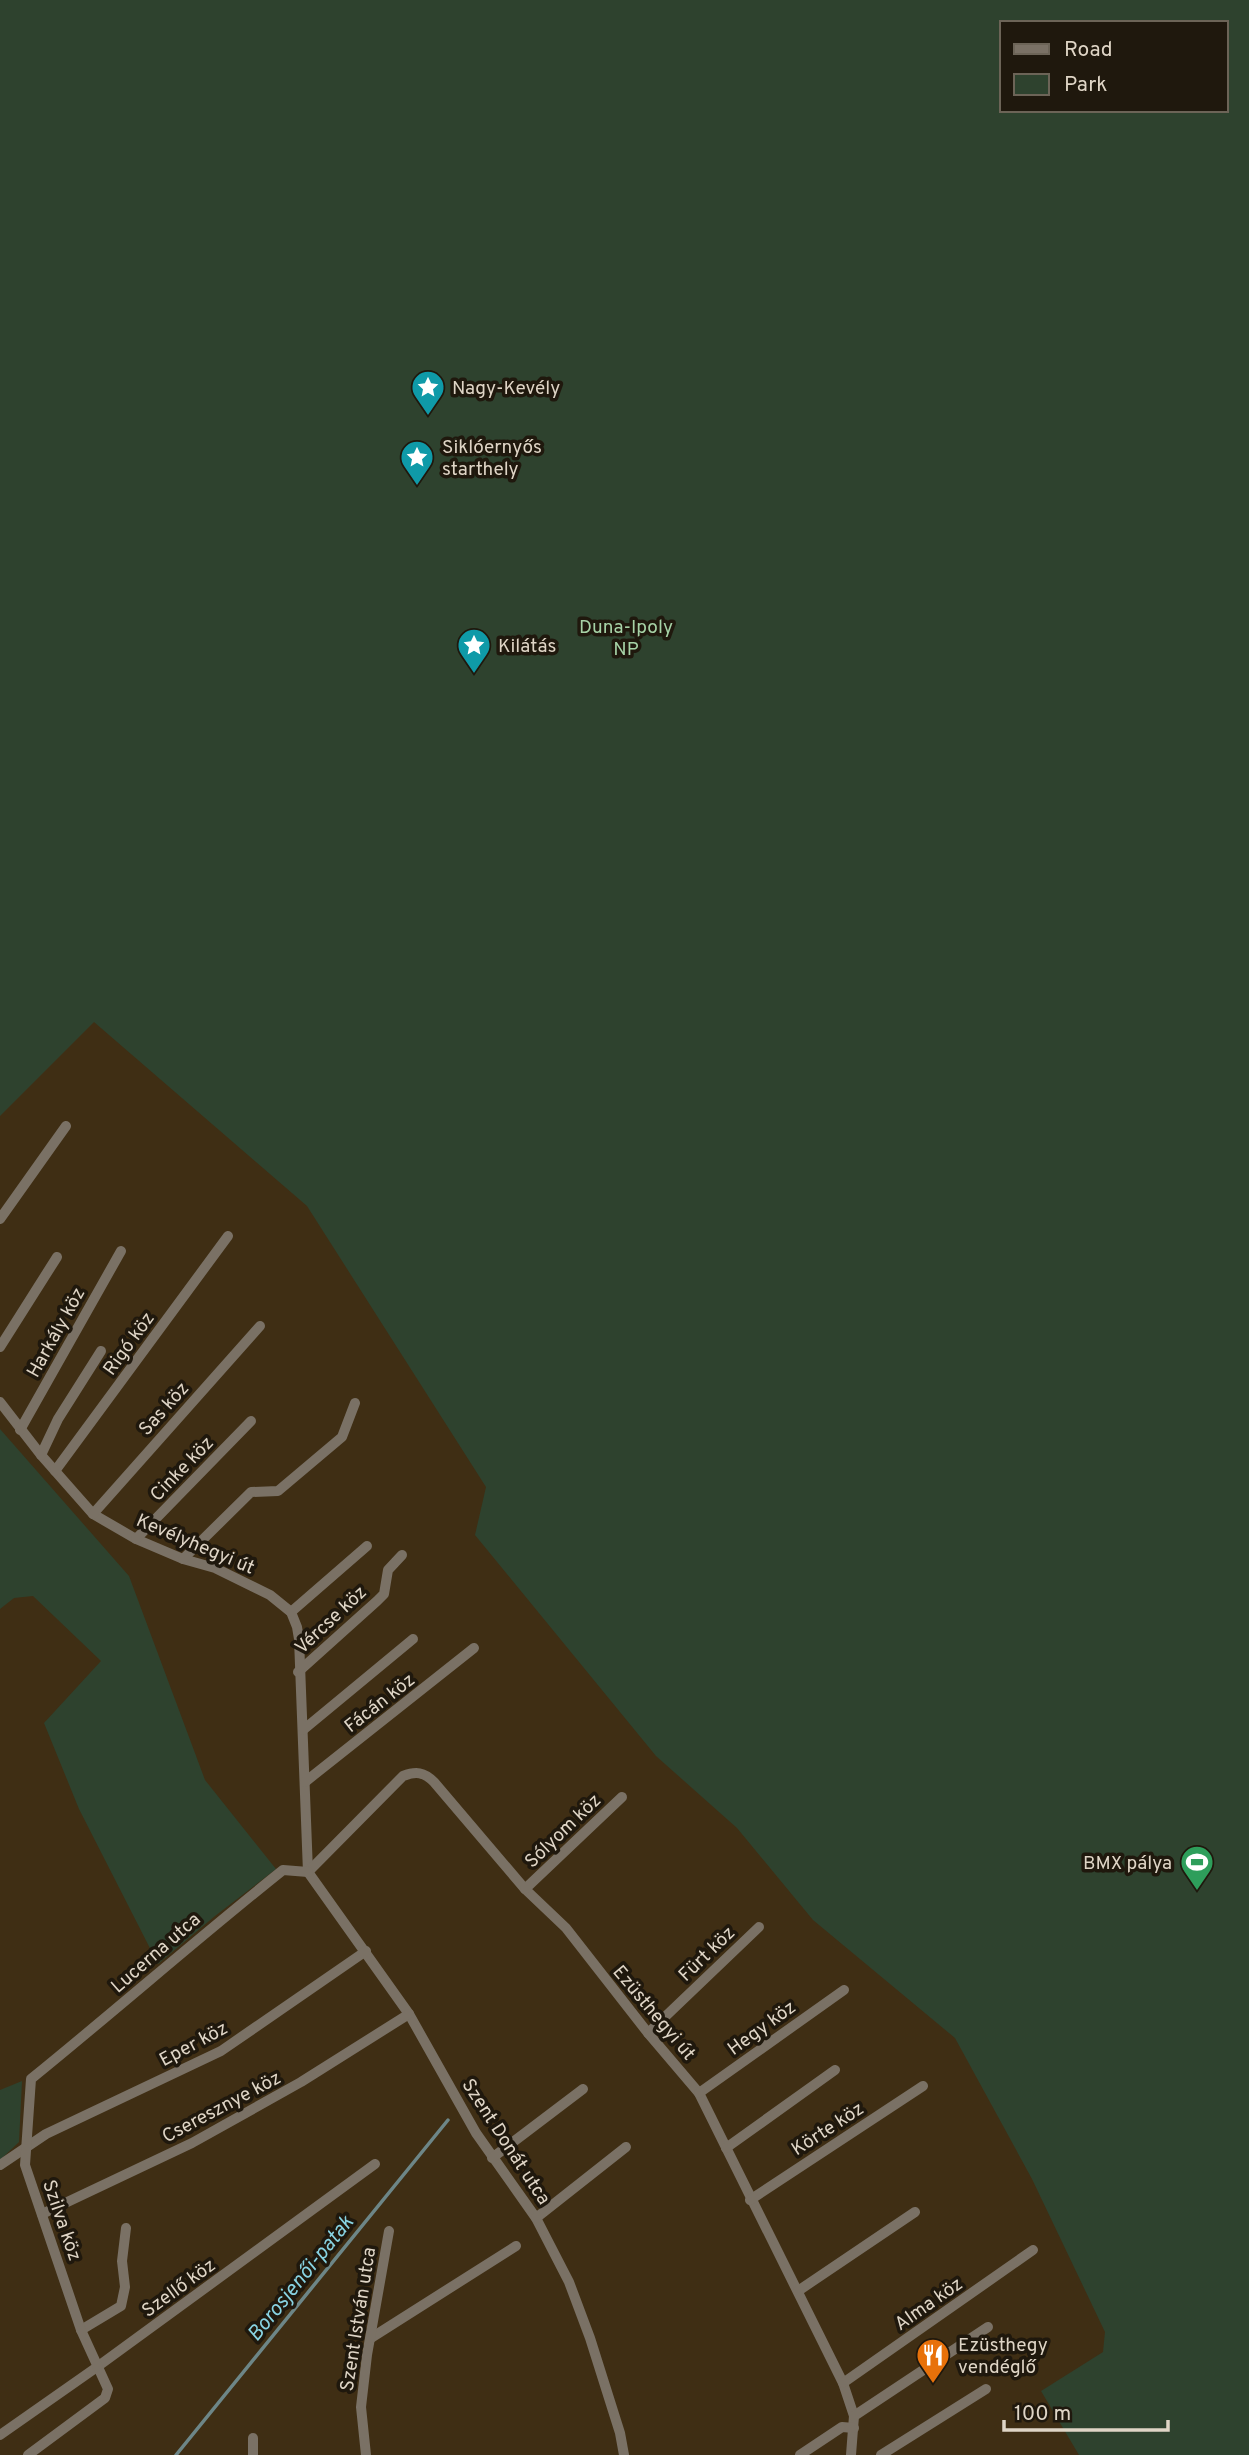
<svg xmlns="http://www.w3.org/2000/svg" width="1249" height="2455" font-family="Overpass,sans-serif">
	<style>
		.green { fill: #2e422e; fill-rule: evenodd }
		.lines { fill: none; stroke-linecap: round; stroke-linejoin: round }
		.stream { stroke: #6d8687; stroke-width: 3.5 }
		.street { stroke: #7a7165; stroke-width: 10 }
		.labels { text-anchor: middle; stroke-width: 7; stroke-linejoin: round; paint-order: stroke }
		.poi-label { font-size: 19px; fill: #dfd5c6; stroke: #1f180d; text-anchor: start }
		.park-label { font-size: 19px; fill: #a6d2a6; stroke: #1f180d }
		.street-label { font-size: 19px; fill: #dfd5c6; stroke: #1f180d }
		.water-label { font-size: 21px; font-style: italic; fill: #88d3e2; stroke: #1f180d }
	</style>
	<rect width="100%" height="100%" fill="#3f2e14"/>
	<g class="green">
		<path d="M0,0H1249V2455H1079L1041,2391L1103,2352L1105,2332L1032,2179L955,2038L813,1920L737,1828L656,1756L475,1535L486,1487L307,1206L94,1022L0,1116ZM1002,23H1226V110H1002Z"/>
		<path d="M0,1429L129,1576L205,1780L276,1869L215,1916L158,1964L79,1809L44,1723L101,1661L33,1596L14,1598L0,1609Z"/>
		<path d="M22,2081L19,2142L0,2160V2090Z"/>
	</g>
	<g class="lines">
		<path class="stream" d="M176,2455L448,2120"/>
		<g class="street">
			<path d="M0,1219L66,1126"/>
			<path d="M0,1347L57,1257"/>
			<path d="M0,1402L41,1455L93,1514L136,1539L183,1559L215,1568L270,1595L291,1612L297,1627L299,1639L308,1872L409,2014L476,2133L536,2218L569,2282L590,2338L620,2433L624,2455"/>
			<path d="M20,1430L121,1251"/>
			<path d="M41,1455L58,1419L101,1351"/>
			<path d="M55,1471L228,1236"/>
			<path d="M93,1514L260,1326"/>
			<path d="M136,1539L251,1421"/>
			<path d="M183,1559L251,1492L278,1491L342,1437L355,1403"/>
			<path d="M291,1612L367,1546"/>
			<path d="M298,1672L377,1601L384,1594L388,1570L402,1555"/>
			<path d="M303,1730L413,1639"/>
			<path d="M305,1782L474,1648"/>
			<path d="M308,1872L403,1776C416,1771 424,1772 434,1782L525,1889L566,1928L648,2033L699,2093L843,2383L854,2416L851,2455"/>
			<path d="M525,1889L622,1797"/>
			<path d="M648,2033L759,1927"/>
			<path d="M699,2093L844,1990"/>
			<path d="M726,2148L835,2070"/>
			<path d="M492,2158L583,2089"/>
			<path d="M0,2165L46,2134L221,2051L366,1951"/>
			<path d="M750,2200L923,2086"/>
			<path d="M42,2214L192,2143L301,2082L409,2014"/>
			<path d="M536,2218L626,2147"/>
			<path d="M798,2291L915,2212"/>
			<path d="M81,2330L121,2306L125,2287L122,2261L126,2228"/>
			<path d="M371,2338L516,2246"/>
			<path d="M843,2383L1033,2250"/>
			<path d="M854,2416L988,2327"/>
			<path d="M0,2435L97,2367L375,2164"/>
			<path d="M253,2438V2455"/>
			<path d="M28,2455L105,2398L108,2389L81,2330L25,2165L31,2079C116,2010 198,1938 283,1870L308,1872"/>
			<path d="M366,2455L361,2407L367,2355L389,2231"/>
			<path d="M800,2455L842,2427L854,2428"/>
			<path d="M881,2455L986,2389"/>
		</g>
	</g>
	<defs>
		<symbol id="sight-pin" viewBox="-11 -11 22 30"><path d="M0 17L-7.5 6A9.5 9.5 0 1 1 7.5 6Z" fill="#0f9aa8" stroke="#1f180d"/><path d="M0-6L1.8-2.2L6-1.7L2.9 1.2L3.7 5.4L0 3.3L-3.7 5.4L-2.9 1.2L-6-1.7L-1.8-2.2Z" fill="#fff"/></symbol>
		<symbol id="stadium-pin" viewBox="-11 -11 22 30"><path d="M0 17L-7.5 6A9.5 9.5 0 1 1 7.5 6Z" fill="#2e9e5b" stroke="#1f180d"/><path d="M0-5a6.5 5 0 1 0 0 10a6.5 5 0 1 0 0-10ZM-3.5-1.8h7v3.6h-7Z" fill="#fff"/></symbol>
		<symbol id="restaurant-pin" viewBox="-11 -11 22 30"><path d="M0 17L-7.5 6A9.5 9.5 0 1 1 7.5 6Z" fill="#e8710a" stroke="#1f180d"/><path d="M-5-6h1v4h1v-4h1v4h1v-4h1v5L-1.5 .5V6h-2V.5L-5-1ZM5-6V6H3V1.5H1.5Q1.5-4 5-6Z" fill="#fff"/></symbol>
	</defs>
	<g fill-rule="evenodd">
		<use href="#sight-pin" x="409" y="368" width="38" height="52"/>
		<use href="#sight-pin" x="398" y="438" width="38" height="52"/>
		<use href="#sight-pin" x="455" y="626" width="38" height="52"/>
		<use href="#stadium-pin" x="1178" y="1843" width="38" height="52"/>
		<use href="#restaurant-pin" x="914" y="2336" width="38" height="52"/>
	</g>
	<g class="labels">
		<g class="poi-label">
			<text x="452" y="394">Nagy-Kevély</text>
			<text x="442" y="453">Siklóernyős<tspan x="442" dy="22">starthely</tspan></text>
			<text x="498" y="652">Kilátás</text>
			<text x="1172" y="1869" text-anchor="end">BMX pálya</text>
			<text x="958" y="2351">Ezüsthegy<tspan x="958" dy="22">vendéglő</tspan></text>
		</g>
		<g class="park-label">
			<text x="626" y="633">Duna-Ipoly<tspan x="626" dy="22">NP</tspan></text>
		</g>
		<g class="street-label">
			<text transform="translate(55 1332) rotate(-61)" y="7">Harkály köz</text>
			<text transform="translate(128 1343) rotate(-54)" y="7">Rigó köz</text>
			<text transform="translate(163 1408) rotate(-48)" y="7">Sas köz</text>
			<text transform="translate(181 1468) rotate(-46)" y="7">Cinke köz</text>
			<text transform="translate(196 1543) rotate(23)" y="7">Kevélyhegyi út</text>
			<text transform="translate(330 1619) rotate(-43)" y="7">Vércse köz</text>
			<text transform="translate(379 1702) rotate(-38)" y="7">Fácán köz</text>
			<text transform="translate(562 1830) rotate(-44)" y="7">Sólyom köz</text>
			<text transform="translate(155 1952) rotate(-41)" y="7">Lucerna utca</text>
			<text transform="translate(706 1953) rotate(-44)" y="7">Fürt köz</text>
			<text transform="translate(655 2012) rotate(50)" y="7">Ezüsthegyi út</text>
			<text transform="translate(761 2027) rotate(-36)" y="7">Hegy köz</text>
			<text transform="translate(193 2043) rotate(-28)" y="7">Eper köz</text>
			<text transform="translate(221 2106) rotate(-28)" y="7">Cseresznye köz</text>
			<text transform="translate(827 2128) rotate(-33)" y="7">Körte köz</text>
			<text transform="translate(507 2141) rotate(57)" y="7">Szent Donát utca</text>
			<text transform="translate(63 2220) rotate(71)" y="7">Szilva köz</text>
			<text transform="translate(178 2287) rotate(-36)" y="7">Szellő köz</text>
			<text transform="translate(928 2303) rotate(-35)" y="7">Alma köz</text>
			<text transform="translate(357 2319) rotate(-81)" y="7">Szent István utca</text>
		</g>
		<g class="water-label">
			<text transform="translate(300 2278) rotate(-51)" y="7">Borosjenői-patak</text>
		</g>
	</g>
	<rect x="1000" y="21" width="228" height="91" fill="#1f180d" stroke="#6c6457" stroke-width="2"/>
	<rect x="1014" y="44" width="35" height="10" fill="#7a7165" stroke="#6c6457" stroke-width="2"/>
	<text x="1064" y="56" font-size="21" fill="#dfd5c6">Road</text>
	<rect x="1014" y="74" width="35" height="21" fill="#2e422e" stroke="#6c6457" stroke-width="2"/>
	<text x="1064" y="91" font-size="21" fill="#dfd5c6">Park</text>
	<path d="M1004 2420v10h164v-10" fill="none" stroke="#dfd5c6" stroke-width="3.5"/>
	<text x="1014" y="2420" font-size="21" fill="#dfd5c6" stroke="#1f180d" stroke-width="5" paint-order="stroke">100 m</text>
</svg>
